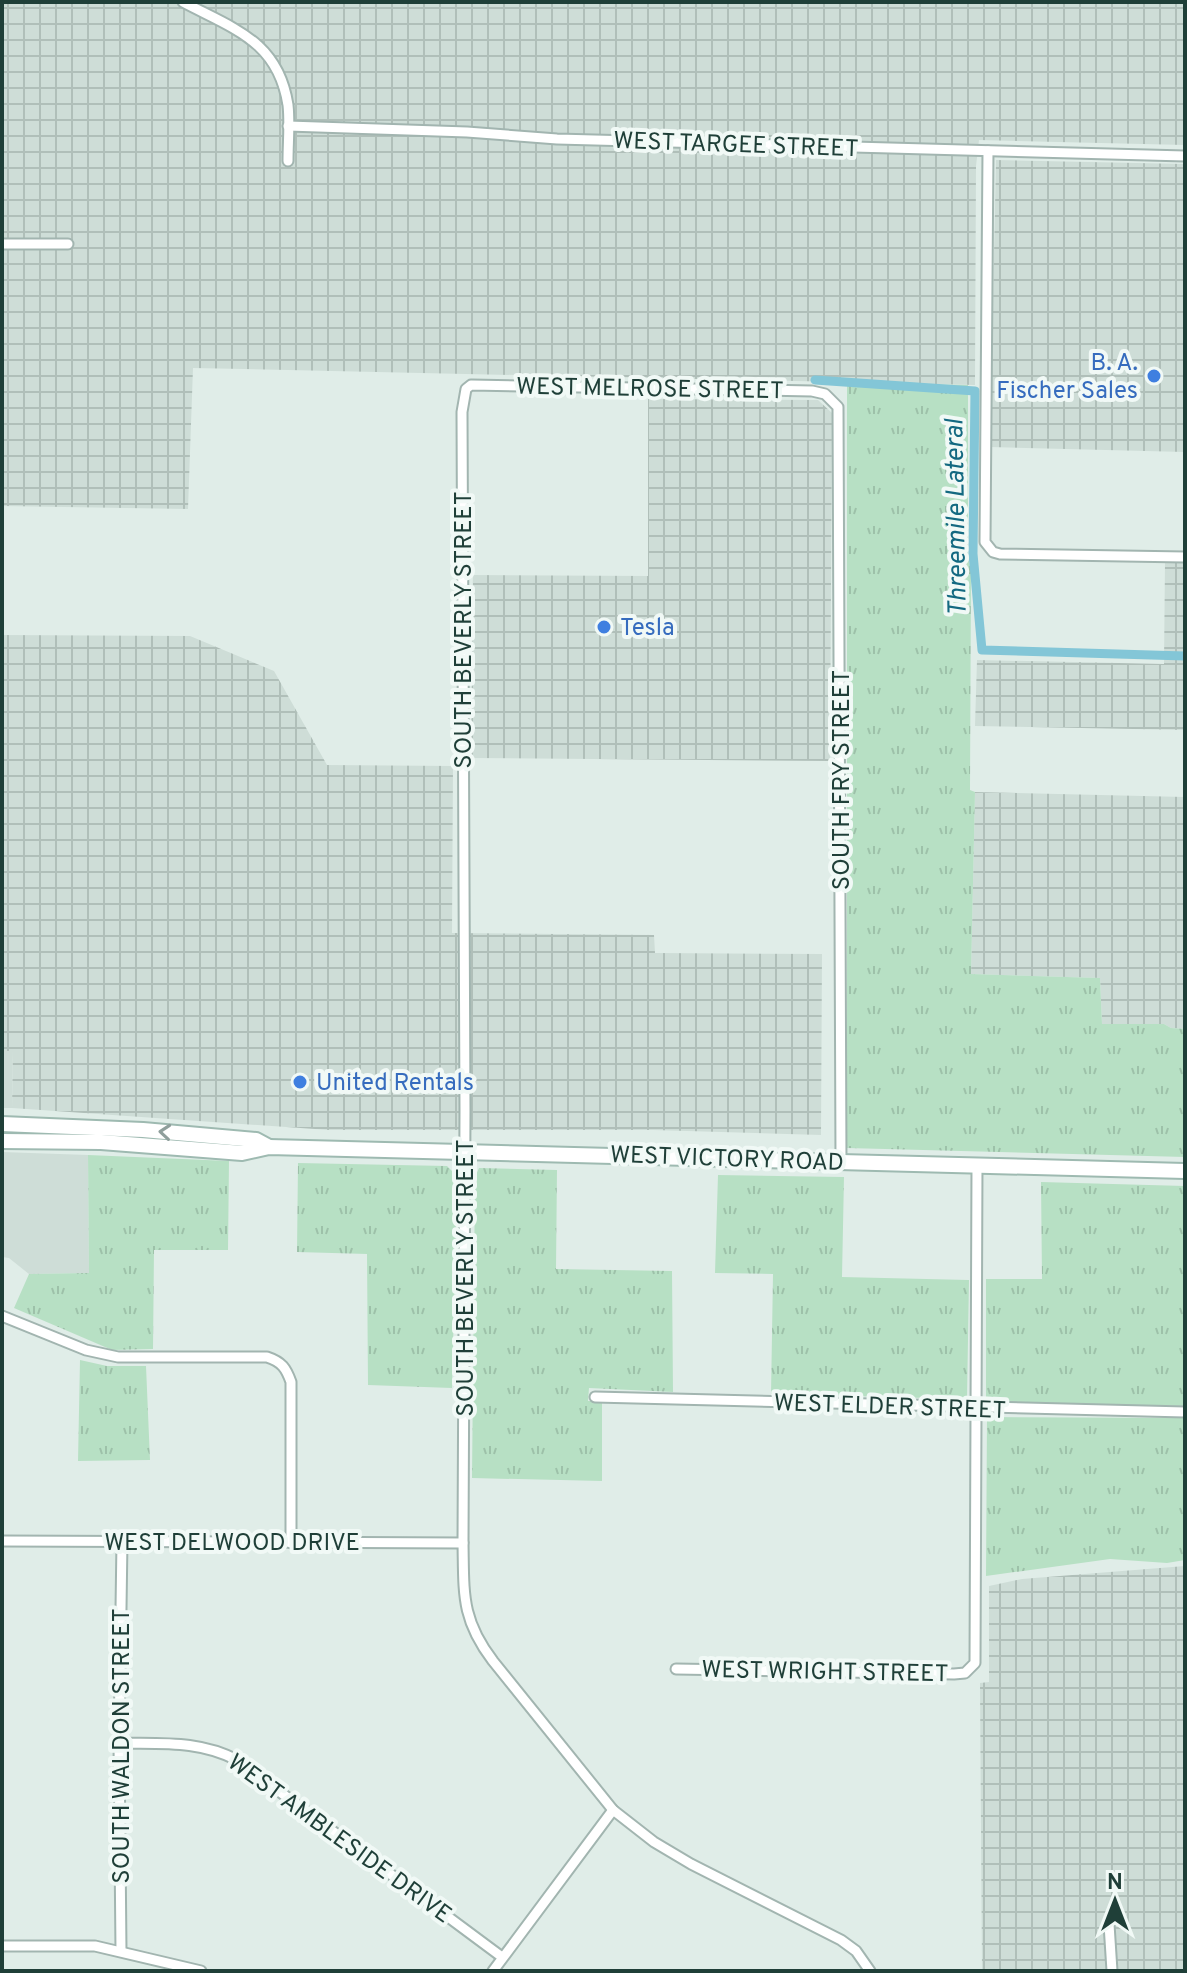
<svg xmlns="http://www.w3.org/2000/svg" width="1187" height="1973" font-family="Overpass,sans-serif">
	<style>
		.built { fill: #ceddd7 }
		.industrial { fill: url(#industrial-grid) }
		.grass { fill: url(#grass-tufts) }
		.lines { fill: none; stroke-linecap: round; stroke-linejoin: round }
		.canal { stroke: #83c6d7; stroke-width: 9 }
		.street-casing { stroke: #a2b5b0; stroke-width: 13 }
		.secondary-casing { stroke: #9ebab1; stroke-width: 18 }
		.street { stroke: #fff; stroke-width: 9 }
		.secondary { stroke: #fff; stroke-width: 14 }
		.oneway { stroke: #8f9f9c }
		.shop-dot { fill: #3f7fe0; stroke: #f1f9f6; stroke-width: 3 }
		.labels { text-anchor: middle; stroke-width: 8; stroke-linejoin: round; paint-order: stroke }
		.street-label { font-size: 24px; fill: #1f3f38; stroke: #f1f9f6 }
		.shop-label { font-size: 24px; fill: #366cbe; stroke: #f1f9f6; text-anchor: start }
		.water-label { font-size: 26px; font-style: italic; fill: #136981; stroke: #f1f9f6 }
	</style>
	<defs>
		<pattern id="industrial-grid" width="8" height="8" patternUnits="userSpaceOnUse" patternTransform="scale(2)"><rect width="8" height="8" fill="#ceddd7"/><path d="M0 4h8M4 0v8" fill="none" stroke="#b0bfb9"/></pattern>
		<pattern id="grass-tufts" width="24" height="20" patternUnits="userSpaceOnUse" patternTransform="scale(2)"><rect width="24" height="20" fill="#b7e0c4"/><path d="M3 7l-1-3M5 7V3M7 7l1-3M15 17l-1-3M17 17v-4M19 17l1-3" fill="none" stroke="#9dc1a9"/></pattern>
	</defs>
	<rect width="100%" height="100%" fill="#e0ede8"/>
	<g class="built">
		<path d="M2,1051H13L12,1108H2Z"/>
		<path d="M2,1152L88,1155L89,1273L29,1274L9,1258L2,1257Z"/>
	</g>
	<g class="industrial">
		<path d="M2,2H1184L1185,145L979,140L976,166L975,385L193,368L188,509L2,506Z"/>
		<path d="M996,160L1185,164V452L990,447Z"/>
		<path d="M648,399L818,400L832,413L830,761L471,758L473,575L648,576Z"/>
		<path d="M1185,561V730L975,726L977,660L1164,664L1165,562Z"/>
		<path d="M2,635L190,636L274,671L327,765L453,766L452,933L654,935L655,953L822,954L821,1135L653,1130H329L12,1108L13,1051H2Z"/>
		<path d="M975,792L1185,797V1029L1171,1028L1164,1024H1102L1100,978L971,974Z"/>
		<path d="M1185,1566V1971H982L980,1683L989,1682V1586L1022,1579Z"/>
	</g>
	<g class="grass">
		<path d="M847,383L968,385V558L971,570L970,790L975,792L971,974L1100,978L1102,1024H1164L1171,1028L1185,1029V1157L847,1148Z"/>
		<path d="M88,1155L229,1161L228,1250H154L153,1349L112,1350L14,1308L29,1274L89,1273Z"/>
		<path d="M298,1163L447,1166L453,1172L457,1182L452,1388L368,1385L367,1254L297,1252Z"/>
		<path d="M479,1168L557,1170L556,1269L672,1271L673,1392L589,1388L588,1401H602V1481L472,1478L475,1177Z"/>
		<path d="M718,1175L844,1177L842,1277L969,1280L967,1399L771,1394L773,1274L715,1273Z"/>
		<path d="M1041,1182L1185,1186V1406L986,1403V1279H1042Z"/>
		<path d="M80,1360L107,1366H146L150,1460L78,1461Z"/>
		<path d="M987,1417L1185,1418V1560L1167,1563L1110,1559L986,1576Z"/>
	</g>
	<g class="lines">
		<path class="canal" d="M815,380L975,391L973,554L982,650L1185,656"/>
		<defs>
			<g id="street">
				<path d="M183,2C234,29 278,41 288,105C290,123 288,143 288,161"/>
				<path d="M288,126L467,132L557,139L1185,156"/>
				<path d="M988,151L985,542L993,552L1000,554L1185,557"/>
				<path d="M2,244H68"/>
				<path d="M841,1161L838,407L825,394L812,391L471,385L466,389L462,412L465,1111L463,1543C464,1594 461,1619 493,1661L613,1810L654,1842L691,1864L841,1940L856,1951L870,1971"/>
				<path d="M2,1316L86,1350L118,1357H267C282,1362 286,1368 291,1382V1543"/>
				<path d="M595,1397L1185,1412"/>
				<path d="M2,1541L463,1543"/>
				<path d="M676,1669L954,1674L965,1673L975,1663L977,1166"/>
				<path d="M119,1743C161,1744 199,1740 237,1760L502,1957"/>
				<path d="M1109,1924L1112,1971"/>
				<path d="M2,1946H95L201,1971"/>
				<path d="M121,1951L119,1743L122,1541"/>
				<path d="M493,1971L613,1810"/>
			</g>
			<g id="secondary">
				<path d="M2,1124L143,1130L256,1140L269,1147"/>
				<path d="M2,1141L101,1142L242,1153L269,1147L1185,1171"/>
			</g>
		</defs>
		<use href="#street" class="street-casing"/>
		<use href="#secondary" class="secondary-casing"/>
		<use href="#street" class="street"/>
		<use href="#secondary" class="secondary"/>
	</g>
	<defs><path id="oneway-chevron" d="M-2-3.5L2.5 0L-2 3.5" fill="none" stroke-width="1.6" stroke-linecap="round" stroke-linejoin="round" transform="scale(2)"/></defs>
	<use class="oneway" href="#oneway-chevron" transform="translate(165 1132) rotate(-175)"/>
	<g class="shop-dot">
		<circle cx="1154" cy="376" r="8"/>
		<circle cx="604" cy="627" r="8"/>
		<circle cx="300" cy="1082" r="8"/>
	</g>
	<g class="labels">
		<g class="street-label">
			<text transform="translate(736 144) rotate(2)" y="8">WEST TARGEE STREET</text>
			<text transform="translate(650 388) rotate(1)" y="8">WEST MELROSE STREET</text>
			<text transform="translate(463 630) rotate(-90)" y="8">SOUTH BEVERLY STREET</text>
			<text transform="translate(841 780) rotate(-90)" y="8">SOUTH FRY STREET</text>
			<text transform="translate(727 1158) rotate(2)" y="8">WEST VICTORY ROAD</text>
			<text transform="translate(465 1278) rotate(-90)" y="8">SOUTH BEVERLY STREET</text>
			<text transform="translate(890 1406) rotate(2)" y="8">WEST ELDER STREET</text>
			<text x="232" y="1550">WEST DELWOOD DRIVE</text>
			<text transform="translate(825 1671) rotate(1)" y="8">WEST WRIGHT STREET</text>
			<text transform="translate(121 1746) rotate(-90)" y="8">SOUTH WALDON STREET</text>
			<text transform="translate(340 1838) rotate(36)" y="8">WEST AMBLESIDE DRIVE</text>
		</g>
		<g class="shop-label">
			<text x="1138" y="370" text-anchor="end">B. A.<tspan x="1138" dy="28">Fischer Sales</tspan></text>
			<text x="620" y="635">Tesla</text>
			<text x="316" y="1090">United Rentals</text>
		</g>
		<g class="water-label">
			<text transform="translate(955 518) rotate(-91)" y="9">Threemile Lateral</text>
		</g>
	</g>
	<rect width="1187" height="1973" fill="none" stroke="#1f3f38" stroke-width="8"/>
	<g transform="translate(1115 1901)" stroke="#f1f9f6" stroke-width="6" paint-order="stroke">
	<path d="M0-6L14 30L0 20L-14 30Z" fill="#1f3f38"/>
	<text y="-12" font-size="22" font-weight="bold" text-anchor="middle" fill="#1f3f38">N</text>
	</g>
</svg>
